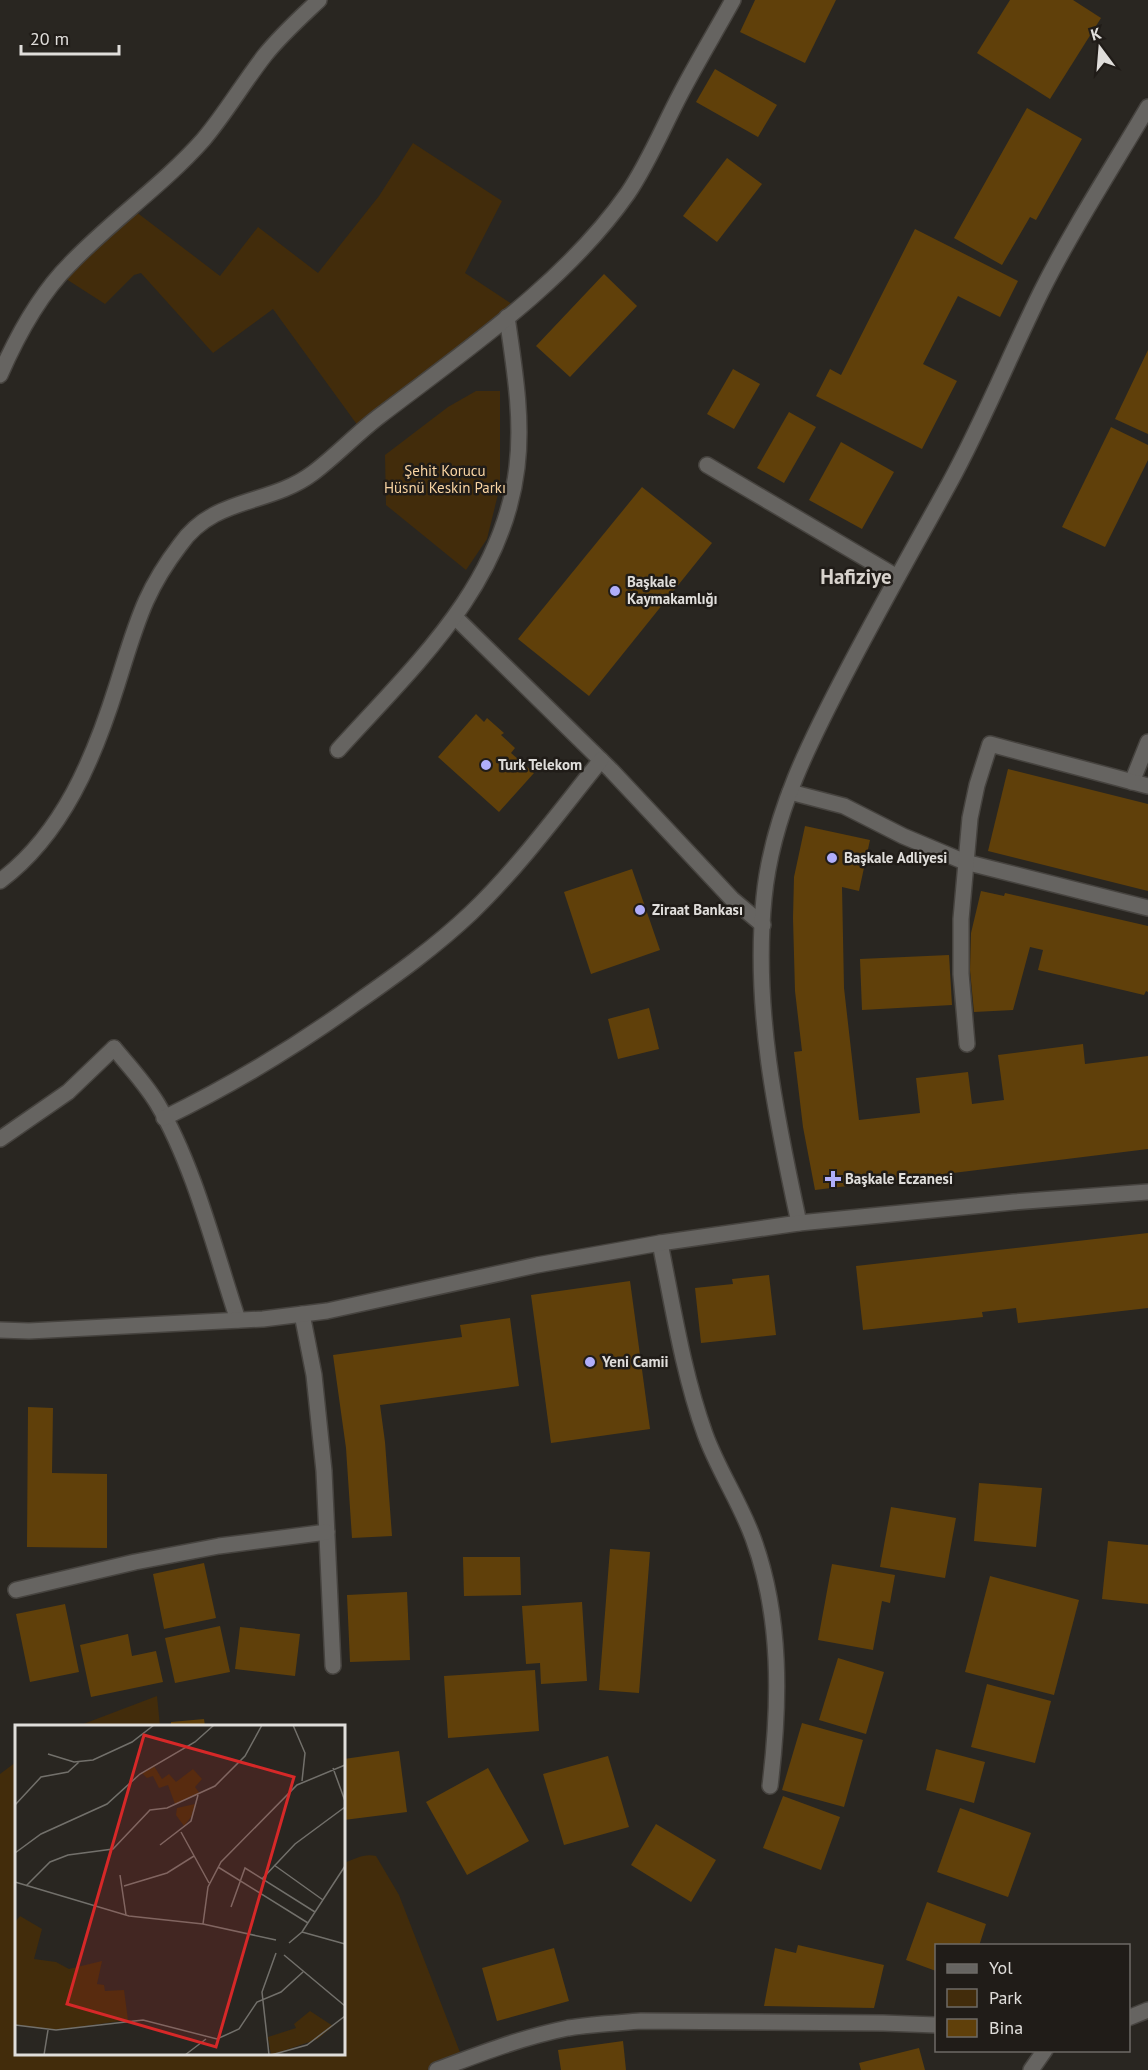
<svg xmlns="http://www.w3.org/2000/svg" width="1148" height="2070" font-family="'PT Sans',sans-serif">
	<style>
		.green { fill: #422c0b }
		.building { fill: #60400a }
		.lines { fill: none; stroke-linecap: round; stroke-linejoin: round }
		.lane-casing { stroke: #46433f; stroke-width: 18 }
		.street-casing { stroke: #46433f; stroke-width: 18 }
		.lane { stroke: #666461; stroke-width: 15 }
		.street { stroke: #666461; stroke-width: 15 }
		.poi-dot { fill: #b0aefa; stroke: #201c18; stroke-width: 2 }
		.labels { text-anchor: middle; stroke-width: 5; stroke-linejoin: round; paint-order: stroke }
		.park-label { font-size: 15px; fill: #fad5a3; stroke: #201c18 }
		.poi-label { font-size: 15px; font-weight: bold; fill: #e0dedb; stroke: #201c18; text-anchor: start }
		.district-label { font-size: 21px; font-weight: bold; fill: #d8d3cd; stroke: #201c18 }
		.inset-road { fill: none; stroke: #72706b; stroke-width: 1.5 }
		.view { fill: #d62828; fill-opacity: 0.15; stroke: #d62828; stroke-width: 3 }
		.inset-edge { fill: none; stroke: #e0dedb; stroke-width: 3 }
	</style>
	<rect width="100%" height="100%" fill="#292621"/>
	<g class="green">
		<path d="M413,143L502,201L465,273L518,308L361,430L273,309L213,353L141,273L134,275L105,304L60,275L131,208L220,276L258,227L318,273L379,196Z"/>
		<path d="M476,391H500V486L487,539L466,570L386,505L385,455L448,407Z"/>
		<path d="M157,1696L160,1726H78Z"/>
		<path d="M16,1762V2054H344V1863C354,1859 365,1853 376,1856L399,1895L463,2060L437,2070H0V1774Z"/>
	</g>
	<g class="building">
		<path d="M755,0H836L805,63L740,32Z"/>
		<path d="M1010,0H1073L1101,18L1050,99L977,53Z"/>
		<path d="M715,69L777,105L758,137L696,102Z"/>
		<path d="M1027,108L1082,139L1036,220L1030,217L1002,265L954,238Z"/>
		<path d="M727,158L762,184L717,242L683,216Z"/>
		<path d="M915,229L1018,281L1000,317L958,296L923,364L957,381L922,449L816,396L830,369L841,375Z"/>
		<path d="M604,274L637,306L570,377L536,346Z"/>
		<path d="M1148,350V434L1115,419Z"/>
		<path d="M733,369L760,384L734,429L707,414Z"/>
		<path d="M789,412L816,427L784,483L757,468Z"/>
		<path d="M1111,427L1148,445V460L1105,547L1062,527Z"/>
		<path d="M841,442L894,472L862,529L809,500Z"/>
		<path d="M642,487L712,543L589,696L518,639Z"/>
		<path d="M476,714L484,722L487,718L504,733L501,735L515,748L511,753L534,773L499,812L438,757Z"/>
		<path d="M1008,769L1148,804V891L988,851Z"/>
		<path d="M805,826L870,840L859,891L842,887L844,988L859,1120L920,1113L916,1078L968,1072L972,1104L1004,1100L998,1055L1083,1044L1085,1064L1148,1056V1149L815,1190L803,1127L794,1052L802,1051L795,991L793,918L794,877Z"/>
		<path d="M632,869L660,950L591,974L564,892Z"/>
		<path d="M981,891L1004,896L1005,893L1148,926V992L1146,991L1144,995L1038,970L1043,950L1030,947L1013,1010L974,1012L970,970L971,933Z"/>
		<path d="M949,955L952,1005L862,1010L860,959Z"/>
		<path d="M649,1008L659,1049L618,1059L608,1019Z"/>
		<path d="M1148,1233V1308L1018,1323L1016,1308L982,1312L983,1317L863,1330L856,1266Z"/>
		<path d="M769,1275L776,1335L701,1343L695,1288L733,1284L732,1279Z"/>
		<path d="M630,1281L650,1429L551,1443L531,1295Z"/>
		<path d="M510,1318L519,1386L380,1405L385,1442L392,1536L352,1538L346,1448L333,1355L462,1337L460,1325Z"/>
		<path d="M28,1407L53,1408L52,1473L107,1474V1548L27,1547Z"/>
		<path d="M979,1483L1042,1488L1036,1547L974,1541Z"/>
		<path d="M891,1507L956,1518L945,1578L880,1567Z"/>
		<path d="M1108,1541L1148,1545V1604L1102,1599Z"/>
		<path d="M610,1549L650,1552L639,1693L599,1690Z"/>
		<path d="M463,1557H520L521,1595L464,1596Z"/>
		<path d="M204,1563L216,1618L164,1629L153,1574Z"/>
		<path d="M832,1564L895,1575L890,1603L882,1601L873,1650L818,1640Z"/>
		<path d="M990,1576L1079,1600L1054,1695L965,1672Z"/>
		<path d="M407,1592L410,1660L350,1662L347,1595Z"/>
		<path d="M582,1602L587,1681L541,1684L540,1663L526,1664L522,1606Z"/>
		<path d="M65,1604L79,1672L30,1682L16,1614Z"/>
		<path d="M220,1626L230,1672L175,1683L165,1638Z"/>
		<path d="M240,1627L300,1634L295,1676L235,1669Z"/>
		<path d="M128,1634L132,1656L156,1651L163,1682L91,1697L80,1645Z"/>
		<path d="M838,1658L884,1672L866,1734L819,1720Z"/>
		<path d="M535,1670L539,1731L448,1738L444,1676Z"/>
		<path d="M987,1684L1051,1701L1035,1763L971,1747Z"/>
		<path d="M204,1719L205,1726H171V1722Z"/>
		<path d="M802,1723L863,1740L844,1807L782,1790Z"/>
		<path d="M936,1749L985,1762L974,1803L926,1790Z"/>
		<path d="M399,1751L407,1812L344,1820V1759Z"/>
		<path d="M608,1756L629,1827L564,1845L543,1774Z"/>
		<path d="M488,1768L529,1841L467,1875L426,1802Z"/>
		<path d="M783,1796L840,1817L821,1870L763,1848Z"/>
		<path d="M960,1808L1031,1833L1008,1897L937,1872Z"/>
		<path d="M656,1824L716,1860L691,1902L631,1865Z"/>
		<path d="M927,1902L986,1924L979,1946H936V1971L906,1960Z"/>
		<path d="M798,1945L884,1965L874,2008L764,2006L775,1948L796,1953Z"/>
		<path d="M554,1948L569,2001L497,2021L482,1968Z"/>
		<path d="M623,2041L626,2070H561L558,2050Z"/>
		<path d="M919,2048L925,2070H861L859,2063Z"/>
	</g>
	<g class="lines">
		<defs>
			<g id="lane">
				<path d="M707,465L897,577"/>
				<path d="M0,1139L68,1092L114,1048"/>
				<path d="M660,1243C673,1307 683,1373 705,1434C718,1470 740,1502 753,1538C782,1617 780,1704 770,1786"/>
				<path d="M302,1314L314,1375L324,1471L333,1666"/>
				<path d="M16,1590L135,1562L219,1546L327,1532"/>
			</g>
			<g id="street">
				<path d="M0,375C17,336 39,295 70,264C112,220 163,185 203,140C226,113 243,83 265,55C281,35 300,18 319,0"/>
				<path d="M455,617L611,770L732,899L763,925"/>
				<path d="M338,750C414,666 503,586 517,467C523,417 514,366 507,317"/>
				<path d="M1132,782L1148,742"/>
				<path d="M790,792L844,806L903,836L965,862L1148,908"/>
				<path d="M0,881C63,834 94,758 117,685C126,657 134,628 146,601C155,581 167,562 180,545C214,496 269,506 313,473C337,455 357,433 381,415C466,350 566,282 628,193C649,162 663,127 681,93C697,62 716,31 733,0"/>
				<path d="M967,1044L961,974V919L970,818L977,785L990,744L1148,786"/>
				<path d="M114,1048C129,1066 145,1083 157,1103C194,1165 215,1251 238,1320"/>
				<path d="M164,1118C232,1085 295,1047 356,1003C396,975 435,947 471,913C519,867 559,812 601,760"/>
				<path d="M799,1223C776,1117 753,1008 764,898C772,814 811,739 850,665C882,604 916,544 949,484C983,422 1010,355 1041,292C1073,228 1112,168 1148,107"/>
				<path d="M0,1330L29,1331L263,1319L327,1311L537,1265L660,1243L799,1223L1014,1202L1148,1192"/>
				<path d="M1128,2018L1148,2010"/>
				<path d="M437,2070C479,2054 523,2037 568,2028C592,2024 617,2023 641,2021L883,2023L936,2025"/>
				<path d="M1031,2070L1045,2050"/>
			</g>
		</defs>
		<use href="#lane" class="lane-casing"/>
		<use href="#street" class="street-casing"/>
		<use href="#lane" class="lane"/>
		<use href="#street" class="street"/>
	</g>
	<g class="poi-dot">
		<circle cx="615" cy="591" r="6"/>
		<circle cx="486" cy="765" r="6"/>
		<circle cx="832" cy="858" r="6"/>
		<circle cx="640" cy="910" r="6"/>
		<path d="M830 1170h6v6h6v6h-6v6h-6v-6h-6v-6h6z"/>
		<circle cx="590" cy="1362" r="6"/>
	</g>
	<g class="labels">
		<g class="park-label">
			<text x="445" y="476">Şehit Korucu<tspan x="445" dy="17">Hüsnü Keskin Parkı</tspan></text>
		</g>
		<g class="poi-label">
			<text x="627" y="587">Başkale<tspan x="627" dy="17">Kaymakamlığı</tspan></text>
			<text x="498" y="770">Turk Telekom</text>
			<text x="844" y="863">Başkale Adliyesi</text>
			<text x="652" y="915">Ziraat Bankası</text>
			<text x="845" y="1184">Başkale Eczanesi</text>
			<text x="602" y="1367">Yeni Camii</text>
		</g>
		<g class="district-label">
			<text x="856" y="584">Hafiziye</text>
		</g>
	</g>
	<g transform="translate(15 1725)">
		<rect width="330" height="330" fill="#292621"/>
		<path d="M139,41L147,54L154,49L161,57L178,44L187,54L180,62L185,69L160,79L153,60L144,63L138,51L132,53L127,48ZM180,79L176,92L169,101L161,90L162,83ZM5,191L27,204L19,234L41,237L54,244L87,236L82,259L89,260L90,266L109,265L113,295L41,305L0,300V197ZM295,286L318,301L303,314L256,330L253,312L281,303L279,299Z" fill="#422c0b"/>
		<path class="inset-road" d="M278,0L290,28L287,56M33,29L59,37L78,35L117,17L139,0M318,43L330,76M0,80L26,52L53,47L64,37M166,107L194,158M145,120L176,96L183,70M0,128L26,109L92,79L125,49L180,17L199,0M259,140L308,175M203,142L293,198M105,150L111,190M247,154L280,119L330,82M0,157L114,191L188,199L261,215M11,161L35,137L53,130L98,124L135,85L152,83L200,61L230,31L247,0M109,161L152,148L179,131M216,182L230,143L300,187M188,199L193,162L206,137L282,60L330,40M287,207L330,219M274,218L287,207L330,141M269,230L330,281M0,300L41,305L128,295L202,314L224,304L242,277L266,267L288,247M29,330L33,305M170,330L191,314M254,330L247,267L261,228M256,330L292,320L330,291"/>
		<path class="view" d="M129,10L279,52L201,322L52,279Z"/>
		<rect width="330" height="330" class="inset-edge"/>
	</g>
	<rect x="935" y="1944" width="195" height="108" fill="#201c18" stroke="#6d6a66" stroke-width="1.5"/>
	<rect x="947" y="1964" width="30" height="9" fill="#666461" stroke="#6d6a66" stroke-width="1.5"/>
	<text x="989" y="1974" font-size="18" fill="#e0dedb">Yol</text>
	<rect x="947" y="1989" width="30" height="18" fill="#422c0b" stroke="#6d6a66" stroke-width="1.5"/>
	<text x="989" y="2004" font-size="18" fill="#e0dedb">Park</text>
	<rect x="947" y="2019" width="30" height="18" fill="#60400a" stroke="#6d6a66" stroke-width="1.5"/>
	<text x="989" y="2034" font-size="18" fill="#e0dedb">Bina</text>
	<g transform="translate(1100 48) rotate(344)" stroke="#201c18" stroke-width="4.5" paint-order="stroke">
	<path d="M0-4.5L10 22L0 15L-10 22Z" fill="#e0dedb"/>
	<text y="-9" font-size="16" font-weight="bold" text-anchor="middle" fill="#e0dedb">K</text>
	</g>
	<path d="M21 45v9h98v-9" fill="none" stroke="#e0dedb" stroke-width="3"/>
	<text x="30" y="45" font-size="18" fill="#e0dedb" stroke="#201c18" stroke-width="4.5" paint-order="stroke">20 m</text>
</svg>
